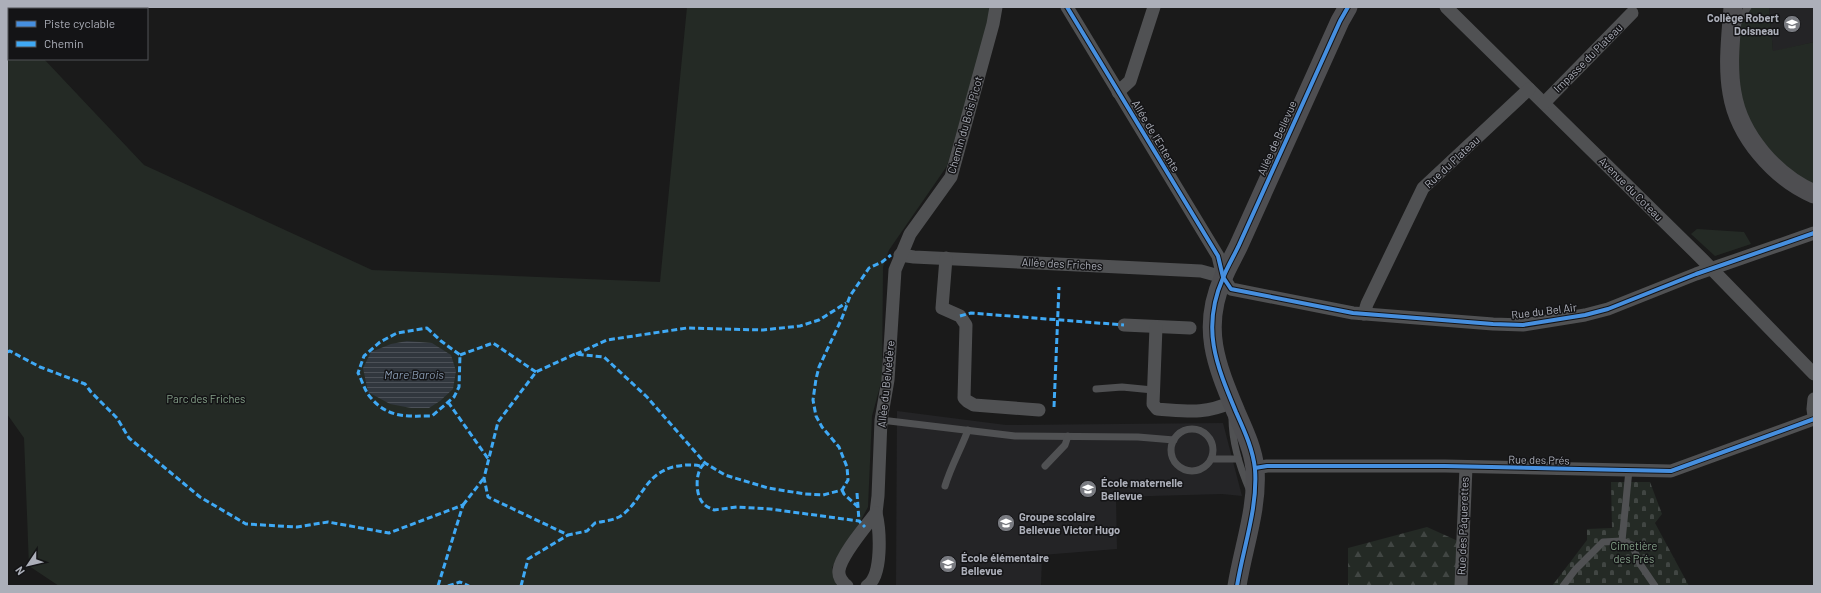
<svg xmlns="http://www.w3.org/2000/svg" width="1821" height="593" font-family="Barlow,sans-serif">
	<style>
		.built { fill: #242426 }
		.green { fill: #242a25 }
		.forest { fill: url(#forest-firs) }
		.cemetery { fill: url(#cemetery-stones) }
		.water { fill: url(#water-rules) }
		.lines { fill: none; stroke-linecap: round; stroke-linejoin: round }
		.lane { stroke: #505153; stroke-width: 7 }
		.street { stroke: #505153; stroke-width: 13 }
		.secondary { stroke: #4e4e51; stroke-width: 19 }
		.quiet { stroke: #3fa9f5; stroke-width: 3; stroke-dasharray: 6 3; stroke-linecap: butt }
		.cycleway-casing { stroke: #141416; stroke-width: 6 }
		.cycleway { stroke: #468fdf; stroke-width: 4 }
		.labels { text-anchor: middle; stroke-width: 3; stroke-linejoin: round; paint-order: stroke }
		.poi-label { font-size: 11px; font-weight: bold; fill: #acafb9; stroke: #141416; text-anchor: start }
		.street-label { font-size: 11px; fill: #acafb9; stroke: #141416 }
		.park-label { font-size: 11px; fill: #86a28a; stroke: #141416 }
		.water-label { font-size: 12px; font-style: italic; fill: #8799b0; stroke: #141416 }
	</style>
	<defs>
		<pattern id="forest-firs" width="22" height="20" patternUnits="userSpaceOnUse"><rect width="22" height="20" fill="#242a25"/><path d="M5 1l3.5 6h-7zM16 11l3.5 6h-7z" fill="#414643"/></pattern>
		<pattern id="cemetery-stones" width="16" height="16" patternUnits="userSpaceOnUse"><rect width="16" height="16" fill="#242a25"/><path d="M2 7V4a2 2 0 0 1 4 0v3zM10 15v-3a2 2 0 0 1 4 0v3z" fill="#414643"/></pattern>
		<pattern id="water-rules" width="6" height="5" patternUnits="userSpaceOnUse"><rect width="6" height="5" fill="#31373e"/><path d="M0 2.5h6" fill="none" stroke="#4c5158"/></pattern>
	</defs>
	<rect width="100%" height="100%" fill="#1a1a1a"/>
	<g class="built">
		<path d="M1769,7H1814V42L1773,52Z"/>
		<path d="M897,411L1006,425L1223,423L1242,496L1222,494L1116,497L1117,549L1042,555L1041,586H896Z"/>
	</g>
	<g class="green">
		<path d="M687,7H990L989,19L947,166L889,250L883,267L882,379L872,416L868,507L857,528L841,550L832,568L837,586H59L29,566L24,438L7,414V31L9,30V59H44L144,165L372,270L660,282Z"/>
		<path d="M1748,7H1769L1773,51L1814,42V194L1801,189L1740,119L1731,34Z"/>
		<path d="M1697,229L1744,232L1751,244L1715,256L1691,234Z"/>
	</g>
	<path class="forest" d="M1427,527L1458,541L1456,586H1348V548Z"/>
	<path class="cemetery" d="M1611,482H1650L1662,514L1655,523L1689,586H1552L1587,540V529L1612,528Z"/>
	<path class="water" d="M407,341L432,343L451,355L456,371L453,389L440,401L429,408H411L390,404L368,392L363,368L371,352L391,344Z"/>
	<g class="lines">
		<g class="lane">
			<path d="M1737,24L1748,7"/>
			<path d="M1096,389L1122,387L1153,390"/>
			<path d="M1232,418C1232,443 1240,468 1250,491"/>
			<path d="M881,420L1015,436L1138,437L1174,440"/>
			<circle cx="1192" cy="450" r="21"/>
			<path d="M1211,459H1238"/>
			<path d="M1045,466L1065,445L1068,436"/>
			<path d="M945,486C951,466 961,449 968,430"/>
			<path d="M1622,541L1629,470"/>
			<path d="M1563,586L1575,570L1603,542L1622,541L1632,545L1640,564L1655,586"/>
		</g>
		<g class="street">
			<path d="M1067,7L1218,256L1223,277L1231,289L1353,313L1493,324L1523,325L1585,315L1608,309L1696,274L1814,233"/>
			<path d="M1446,7L1702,259L1814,374"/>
			<path d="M1118,92L1130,81L1154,7"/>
			<path d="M1544,103L1632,13"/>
			<path d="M900,255L914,257L1201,271L1223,277"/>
			<path d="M946,258L942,308L960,316L966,325L964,398L967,401L974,405L1039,410"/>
			<path d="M1364,314L1367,304L1423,188L1529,89"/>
			<path d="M1124,325L1190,328"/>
			<path d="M1156,327L1153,404L1157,409C1187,411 1203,415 1232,402"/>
			<path d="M1814,399L1813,409L1814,416"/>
			<path d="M1255,468L1267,466H1445L1671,471L1814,419"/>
			<path d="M876,513L878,496L881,420L888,380L895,270L910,234L951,177L993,24L996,7"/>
			<path d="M847,586C842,582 838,577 839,570C841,555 866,526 876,513C880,530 883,576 867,586"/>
			<path d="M1461,586L1466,467"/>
		</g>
		<g class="secondary">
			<path d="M1733,7C1731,35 1727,65 1732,93C1739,136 1775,177 1814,194"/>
			<path d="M1237,586C1243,548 1258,508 1255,469C1253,449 1244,430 1236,412C1216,364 1201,328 1223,278C1227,267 1234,256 1239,245L1340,21L1348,7"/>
		</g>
		<g class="quiet">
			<path d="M960,316L971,313L1124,325"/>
			<path d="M427,328L441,341L460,355L459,387L454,397L432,416C408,416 389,419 371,398C365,392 362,380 358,373L364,356L380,342L397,333Z"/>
			<path d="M7,352L10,351L40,367L85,384L91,392L117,418L129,438L200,497L246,524L297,527L328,522L389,533L463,505L438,586"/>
			<path d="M576,354L607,340L687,328L763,330L800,326L819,320L846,303"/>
			<path d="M460,355L493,343L536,372"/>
			<path d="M448,402L489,460"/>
			<path d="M1054,407L1059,287"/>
			<path d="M704,464C695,471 695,495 703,503C706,507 710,508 714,510L737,507L770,509L859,521L865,527"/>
			<path d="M700,466C691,464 682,465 673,467C643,475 642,503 619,517C611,521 603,521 595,523L587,531L568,535L488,497L484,478L498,422L536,372L575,354L604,357L647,397L705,463L725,475L768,488L805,494L823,495L842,490L848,480L847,467L839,447L822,427L816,416L813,400L816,379L819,367L842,318L850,296L869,268L882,262L891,255"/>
			<path d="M842,490L844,494L858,507"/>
			<path d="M857,493L859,521"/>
			<path d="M463,505L484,478"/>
			<path d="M448,586L460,582L469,586"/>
			<path d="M521,586L528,559L568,535"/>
		</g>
		<defs>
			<g id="cycleway">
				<path d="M1067,7L1218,256L1223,277L1231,289L1353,313L1493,324L1523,325L1585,315L1608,309L1696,274L1814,233"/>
				<path d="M1255,468L1267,466H1445L1671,471L1814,419"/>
				<path d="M1237,586C1243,548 1258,508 1255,469C1253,449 1244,430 1236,412C1216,364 1201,328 1223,278C1227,267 1234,256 1239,245L1340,21L1348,7"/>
			</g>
		</defs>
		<use href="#cycleway" class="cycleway-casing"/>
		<use href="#cycleway" class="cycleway"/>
	</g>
	<defs>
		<symbol id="school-disc" viewBox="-11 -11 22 22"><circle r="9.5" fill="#797b81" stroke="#141416"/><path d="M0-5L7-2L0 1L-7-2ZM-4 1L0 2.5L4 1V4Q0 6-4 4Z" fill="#fff"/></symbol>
	</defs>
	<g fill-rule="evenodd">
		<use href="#school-disc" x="1782" y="14" width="20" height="20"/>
		<use href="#school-disc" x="1078" y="479" width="20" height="20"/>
		<use href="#school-disc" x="996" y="513" width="20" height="20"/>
		<use href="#school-disc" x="938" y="554" width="20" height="20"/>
	</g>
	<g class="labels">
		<g class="poi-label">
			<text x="1779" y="22" text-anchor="end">Collège Robert<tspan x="1779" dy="13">Doisneau</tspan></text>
			<text x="1101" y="487">École maternelle<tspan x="1101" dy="13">Bellevue</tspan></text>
			<text x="1019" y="521">Groupe scolaire<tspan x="1019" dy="13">Bellevue Victor Hugo</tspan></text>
			<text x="961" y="562">École élémentaire<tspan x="961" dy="13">Bellevue</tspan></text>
		</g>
		<g class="street-label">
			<text transform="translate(1588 58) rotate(-45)" y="4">Impasse du Plateau</text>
			<text transform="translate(965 125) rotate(-74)" y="4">Chemin du Bois Picot</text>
			<text transform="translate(1156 136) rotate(59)" y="4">Allée de l'Entente</text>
			<text transform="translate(1277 138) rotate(-66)" y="4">Allée de Bellevue</text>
			<text transform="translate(1452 162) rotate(-43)" y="4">Rue du Plateau</text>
			<text transform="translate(1631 189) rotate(45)" y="4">Avenue du Coteau</text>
			<text transform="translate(1062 264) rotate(3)" y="4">Allée des Friches</text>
			<text transform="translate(1544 311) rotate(-7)" y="4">Rue du Bel Air</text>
			<text transform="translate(886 384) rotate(-84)" y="4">Allée du Belvédère</text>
			<text transform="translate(1539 460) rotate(1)" y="4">Rue des Prés</text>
			<text transform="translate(1463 526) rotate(-88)" y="4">Rue des Pâquerettes</text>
		</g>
		<g class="park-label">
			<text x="206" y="403">Parc des Friches</text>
			<text x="1634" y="550">Cimetière<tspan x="1634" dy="13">des Prés</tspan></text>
		</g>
		<g class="water-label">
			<text x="414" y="379">Mare Barois</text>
		</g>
	</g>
	<rect width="1821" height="593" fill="none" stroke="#acafb9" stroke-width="16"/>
	<rect x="8" y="8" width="140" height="52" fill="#141416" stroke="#515257"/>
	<rect x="16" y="21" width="20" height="6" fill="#468fdf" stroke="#515257"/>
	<text x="44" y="28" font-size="12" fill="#acafb9">Piste cyclable</text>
	<rect x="16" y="41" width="20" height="6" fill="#3fa9f5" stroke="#515257"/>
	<text x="44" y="48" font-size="12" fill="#acafb9">Chemin</text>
	<g transform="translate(28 565) rotate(235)" stroke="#141416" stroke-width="3" paint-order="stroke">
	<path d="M0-3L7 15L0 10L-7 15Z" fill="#acafb9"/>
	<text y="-6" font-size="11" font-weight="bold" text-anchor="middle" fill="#acafb9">N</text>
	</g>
</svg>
